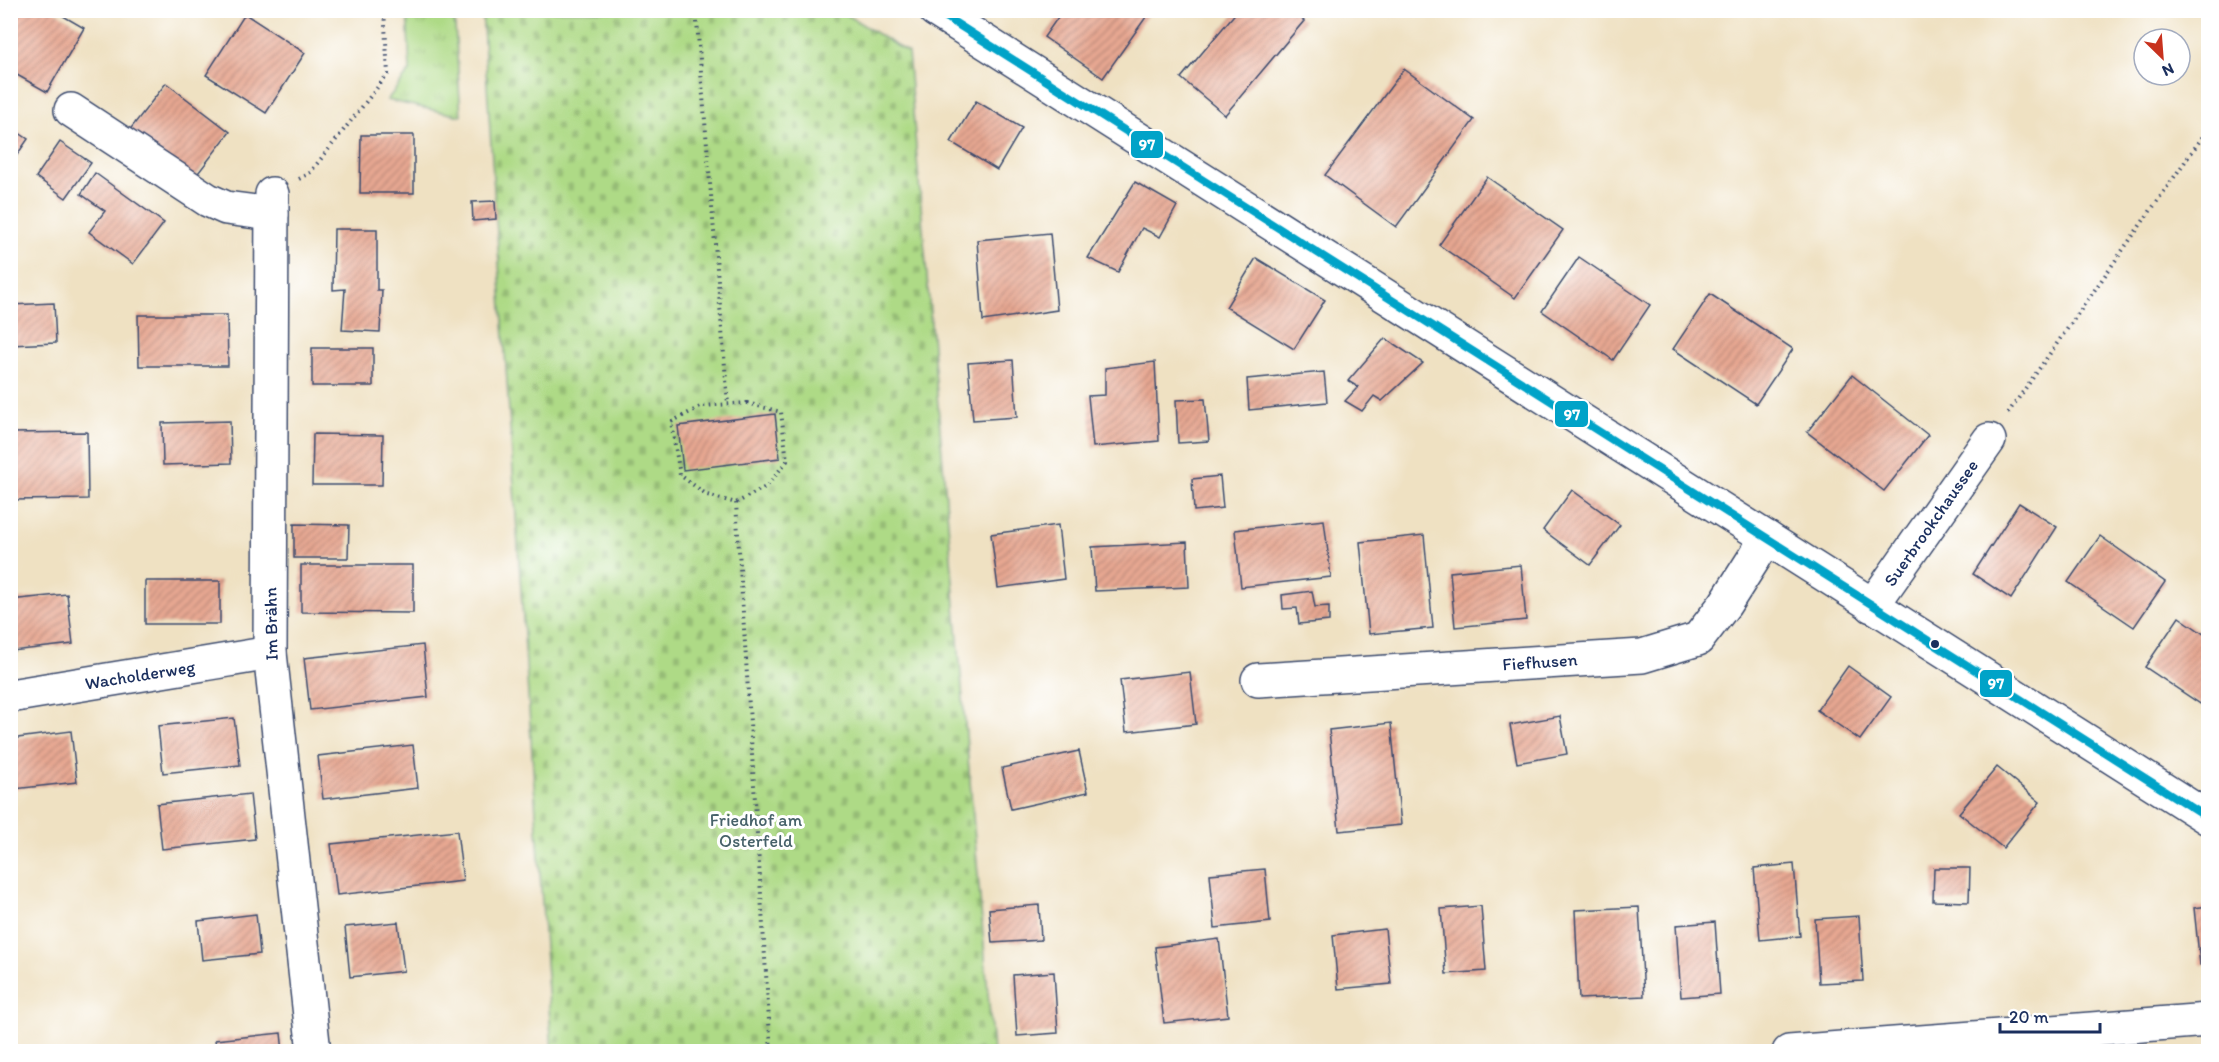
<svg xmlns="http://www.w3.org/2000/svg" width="2219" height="1062" font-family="Itim,sans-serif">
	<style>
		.cemetery { fill: url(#cemetery-stones); stroke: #648472; stroke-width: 1.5 }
		.park { fill: url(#park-tufts); stroke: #648472; stroke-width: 1.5 }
		.building { fill: url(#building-hatch) }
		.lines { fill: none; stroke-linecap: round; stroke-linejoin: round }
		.minor-casing { stroke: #3b4a6d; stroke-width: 36 }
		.path { stroke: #3b4a6d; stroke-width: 4; stroke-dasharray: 1.5 4.5; stroke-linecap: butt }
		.minor { stroke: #fff; stroke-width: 33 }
		.bus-1-casing { stroke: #fff; stroke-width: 12 }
		.bus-1 { stroke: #01a3c8; stroke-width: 8 }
		.bus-dot { fill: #1b2f5e; stroke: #fff; stroke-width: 2 }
		.labels { text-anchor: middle; stroke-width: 6; stroke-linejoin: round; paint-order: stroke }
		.street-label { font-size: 18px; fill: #1b2f5e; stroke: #fff }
		.park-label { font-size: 18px; fill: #47626a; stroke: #fff }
		.line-badge { stroke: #fff; stroke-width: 2 }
		.badge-label { font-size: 16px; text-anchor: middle; font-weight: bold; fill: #fff }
	</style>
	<defs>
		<pattern id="cemetery-stones" width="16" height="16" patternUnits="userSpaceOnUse" patternTransform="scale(1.5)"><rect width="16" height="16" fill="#aeda86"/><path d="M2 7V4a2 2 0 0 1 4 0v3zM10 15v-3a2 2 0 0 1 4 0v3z" fill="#95bb76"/></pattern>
		<pattern id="park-tufts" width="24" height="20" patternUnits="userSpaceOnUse" patternTransform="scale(1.5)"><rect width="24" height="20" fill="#aeda86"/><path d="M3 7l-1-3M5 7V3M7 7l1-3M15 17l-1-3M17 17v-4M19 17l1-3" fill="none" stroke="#95bb76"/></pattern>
		<pattern id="building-hatch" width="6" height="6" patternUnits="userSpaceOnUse" patternTransform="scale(1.5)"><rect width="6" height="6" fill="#e7a791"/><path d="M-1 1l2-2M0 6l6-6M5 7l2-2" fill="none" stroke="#ba887a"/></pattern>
	</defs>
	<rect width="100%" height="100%" fill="#fff"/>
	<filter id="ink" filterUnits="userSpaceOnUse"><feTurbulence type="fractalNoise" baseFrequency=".0167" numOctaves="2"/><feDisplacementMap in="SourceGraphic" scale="12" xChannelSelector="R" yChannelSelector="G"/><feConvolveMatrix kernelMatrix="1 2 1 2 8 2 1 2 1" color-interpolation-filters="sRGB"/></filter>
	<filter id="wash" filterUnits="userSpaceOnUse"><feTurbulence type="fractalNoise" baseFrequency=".008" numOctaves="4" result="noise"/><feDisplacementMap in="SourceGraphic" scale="24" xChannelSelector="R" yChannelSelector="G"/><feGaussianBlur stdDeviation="1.35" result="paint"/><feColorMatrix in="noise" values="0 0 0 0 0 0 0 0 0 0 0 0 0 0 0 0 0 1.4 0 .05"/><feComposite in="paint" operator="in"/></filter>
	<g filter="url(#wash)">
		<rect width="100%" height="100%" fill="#efe1c2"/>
		<path class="cemetery" d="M482,11H841L908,53L993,1051H552Z"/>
		<path class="park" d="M407,11H454L461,116L387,100L410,71Z"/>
		<g id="blocks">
			<g class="building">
				<path d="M18,10H53L84,28L47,92L10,71V23Z"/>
				<path d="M1063,10H1151L1103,78L1044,37Z"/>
				<path d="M1238,10H1292L1304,21L1225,115L1181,78Z"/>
				<path d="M245,14L305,53L266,113L206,75Z"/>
				<path d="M1404,69L1474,120L1396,227L1325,175Z"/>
				<path d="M166,83L230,132L192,181L128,132Z"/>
				<path d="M976,101L1022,128L997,170L951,142Z"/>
				<path d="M10,127L28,139L10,165Z"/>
				<path d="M361,135H414V193H360Z"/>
				<path d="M60,142L91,163L66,198L36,177Z"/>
				<path d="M95,173L164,223L133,264L89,232L105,211L81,194Z"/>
				<path d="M1487,177L1563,230L1515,298L1439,245Z"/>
				<path d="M1135,182L1177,206L1160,237L1142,228L1118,272L1088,258Z"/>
				<path d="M495,201L496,219L473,221L472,202Z"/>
				<path d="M334,229H377V290H382L380,332L342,330L345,289L333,290Z"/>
				<path d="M1050,233L1057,310L983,321L977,240Z"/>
				<path d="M1579,257L1650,305L1613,360L1542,311Z"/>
				<path d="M1256,258L1325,300L1294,349L1226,307Z"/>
				<path d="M1710,294L1793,349L1756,404L1673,349Z"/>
				<path d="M54,303L56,343L10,345V305Z"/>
				<path d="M138,315H227L228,366H139Z"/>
				<path d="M1385,338L1423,363L1382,401L1374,396L1362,411L1345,401L1358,387L1348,381Z"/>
				<rect x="312" y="348" width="61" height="38"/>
				<path d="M1013,360L1017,417L973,420L968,363Z"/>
				<path d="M1155,362L1159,441L1093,447L1088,396L1105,395V368Z"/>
				<path d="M1324,372L1327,402L1249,410L1247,379Z"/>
				<path d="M1852,375L1928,435L1884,491L1807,432Z"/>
				<path d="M1205,399L1209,441L1178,443L1176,400Z"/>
				<path d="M775,414L780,458L683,470L678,426Z"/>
				<path d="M230,421L231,463L163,465L162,423Z"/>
				<path d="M87,432L88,499L10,500V433Z"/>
				<path d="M313,434L383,435L382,485H312Z"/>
				<path d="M1220,476L1223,508L1194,511L1192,479Z"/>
				<path d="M1572,490L1620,525L1590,565L1543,530Z"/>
				<path d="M2019,503L2057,527L2011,599L1973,574Z"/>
				<path d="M1324,520L1331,577L1241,587L1235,530Z"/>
				<path d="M294,524L349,525L348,558H294Z"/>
				<path d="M1058,525L1064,579L998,588L991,534Z"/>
				<path d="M1424,535L1433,628L1369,634L1360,542Z"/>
				<path d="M2100,536L2165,582L2134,627L2068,582Z"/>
				<path d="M1187,542L1189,587L1095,591L1092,547Z"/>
				<path d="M301,565H413V613L301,612Z"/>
				<path d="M1521,565L1526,620L1455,627L1450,572Z"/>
				<rect x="145" y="581" width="75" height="43"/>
				<path d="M1312,591L1315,607L1329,606V621L1299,624L1297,608L1283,609L1282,595Z"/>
				<path d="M67,594L73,644L12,651L10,600Z"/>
				<path d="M2179,617L2208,637V709L2145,667Z"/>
				<path d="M423,645L428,697L310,710L304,658Z"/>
				<path d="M1848,666L1891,697L1860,740L1817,710Z"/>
				<path d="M1190,672L1196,724L1126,732L1120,680Z"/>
				<path d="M1560,716L1567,754L1517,763L1510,725Z"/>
				<path d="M234,718L240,765L163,773L158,726Z"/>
				<path d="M1391,723L1401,825L1339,831L1329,730Z"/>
				<path d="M71,731L77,782L14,789L10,739Z"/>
				<path d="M413,745L418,788L323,799L318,756Z"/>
				<path d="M1079,751L1088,792L1011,809L1002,768Z"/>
				<path d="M1997,767L2040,802L2003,848L1959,813Z"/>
				<path d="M250,794L255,839L162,849L157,804Z"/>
				<path d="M457,831L463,881L337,895L331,844Z"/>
				<path d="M1794,864L1800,936L1760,940L1754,868Z"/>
				<path d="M1934,868H1970L1969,902L1933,901Z"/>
				<path d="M1265,869L1270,922L1215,928L1210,874Z"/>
				<path d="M1039,905L1041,940L992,943L989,909Z"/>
				<path d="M1481,906L1486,971L1446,974L1441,909Z"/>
				<path d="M2208,906V964L2200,965L2194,908Z"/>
				<path d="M1639,907L1644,996L1579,999L1575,910Z"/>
				<path d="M256,914L260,954L202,960L198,921Z"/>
				<path d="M1859,916L1863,981L1819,983L1815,919Z"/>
				<path d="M398,922L404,971L350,977L345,927Z"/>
				<path d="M1715,922L1720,994L1681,997L1676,925Z"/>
				<path d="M1385,929L1391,984L1338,989L1333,935Z"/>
				<path d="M1219,939L1228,1016L1164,1023L1155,947Z"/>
				<path d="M1054,972L1058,1033L1017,1036L1013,975Z"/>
				<path d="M281,1033L283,1052H217L215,1040Z"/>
			</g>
		</g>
	</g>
	<g filter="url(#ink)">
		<use href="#blocks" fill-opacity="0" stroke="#3b4a6d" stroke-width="1.5"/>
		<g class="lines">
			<defs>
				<g id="minor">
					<path d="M935,10L2208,818"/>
					<path d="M71,110L208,200L226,208L272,214"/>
					<path d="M272,194L270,653L314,1052"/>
					<path d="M1872,606L1989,440"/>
					<path d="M1258,680L1642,656L1698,639L1725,604L1767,538"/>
					<path d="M10,696L270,653"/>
					<path d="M1789,1052L2208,1020"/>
				</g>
			</defs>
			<use href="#minor" class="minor-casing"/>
			<g class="path">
				<path d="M696,10L728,404"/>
				<path d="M299,179L309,174L388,74L384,10"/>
				<path d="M747,403L781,412L787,461L767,486L736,503L707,495L680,475L671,422L702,406Z"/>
				<path d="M2008,413L2208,129"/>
				<path d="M736,503L771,1052"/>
			</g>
			<use href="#minor" class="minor"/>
			<defs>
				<path id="bus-1" d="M935,10L2208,818"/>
			</defs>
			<use href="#bus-1" class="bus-1-casing"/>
			<use href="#bus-1" class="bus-1"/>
		</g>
	</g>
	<circle class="bus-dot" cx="1935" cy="644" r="5"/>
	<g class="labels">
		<g class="street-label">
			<text transform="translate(1931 523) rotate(-55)" y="6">Suerbrookchaussee</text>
			<text transform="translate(271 624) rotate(-91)" y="6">Im Brähn</text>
			<text transform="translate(1540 662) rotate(-4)" y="6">Fiefhusen</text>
			<text transform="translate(140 675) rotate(-9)" y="6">Wacholderweg</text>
		</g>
		<g class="park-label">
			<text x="756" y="826">Friedhof am<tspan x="756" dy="21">Osterfeld</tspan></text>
		</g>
	</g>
	<g class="line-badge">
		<rect x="1130" y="130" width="34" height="29" rx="6" fill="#01a3c8"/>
		<rect x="1554" y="400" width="35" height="28" rx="6" fill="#01a3c8"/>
		<rect x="1979" y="669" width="34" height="29" rx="6" fill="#01a3c8"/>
	</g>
	<g class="badge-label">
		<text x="1147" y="150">97</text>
		<text x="1572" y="420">97</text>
		<text x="1996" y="689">97</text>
	</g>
	<rect width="2219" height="1062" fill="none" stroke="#fff" stroke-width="36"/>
	<g transform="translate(2162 57) rotate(155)"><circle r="28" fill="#ffffff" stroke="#a4acbf" stroke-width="1.5"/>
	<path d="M0-4.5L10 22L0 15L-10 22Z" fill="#c8321e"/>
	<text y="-9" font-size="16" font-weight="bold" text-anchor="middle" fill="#1b2f5e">N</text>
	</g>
	<path d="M2000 1023v9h100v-9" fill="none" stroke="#1b2f5e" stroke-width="3"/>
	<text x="2009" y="1023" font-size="18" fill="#1b2f5e" stroke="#ffffff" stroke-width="4.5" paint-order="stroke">20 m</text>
</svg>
